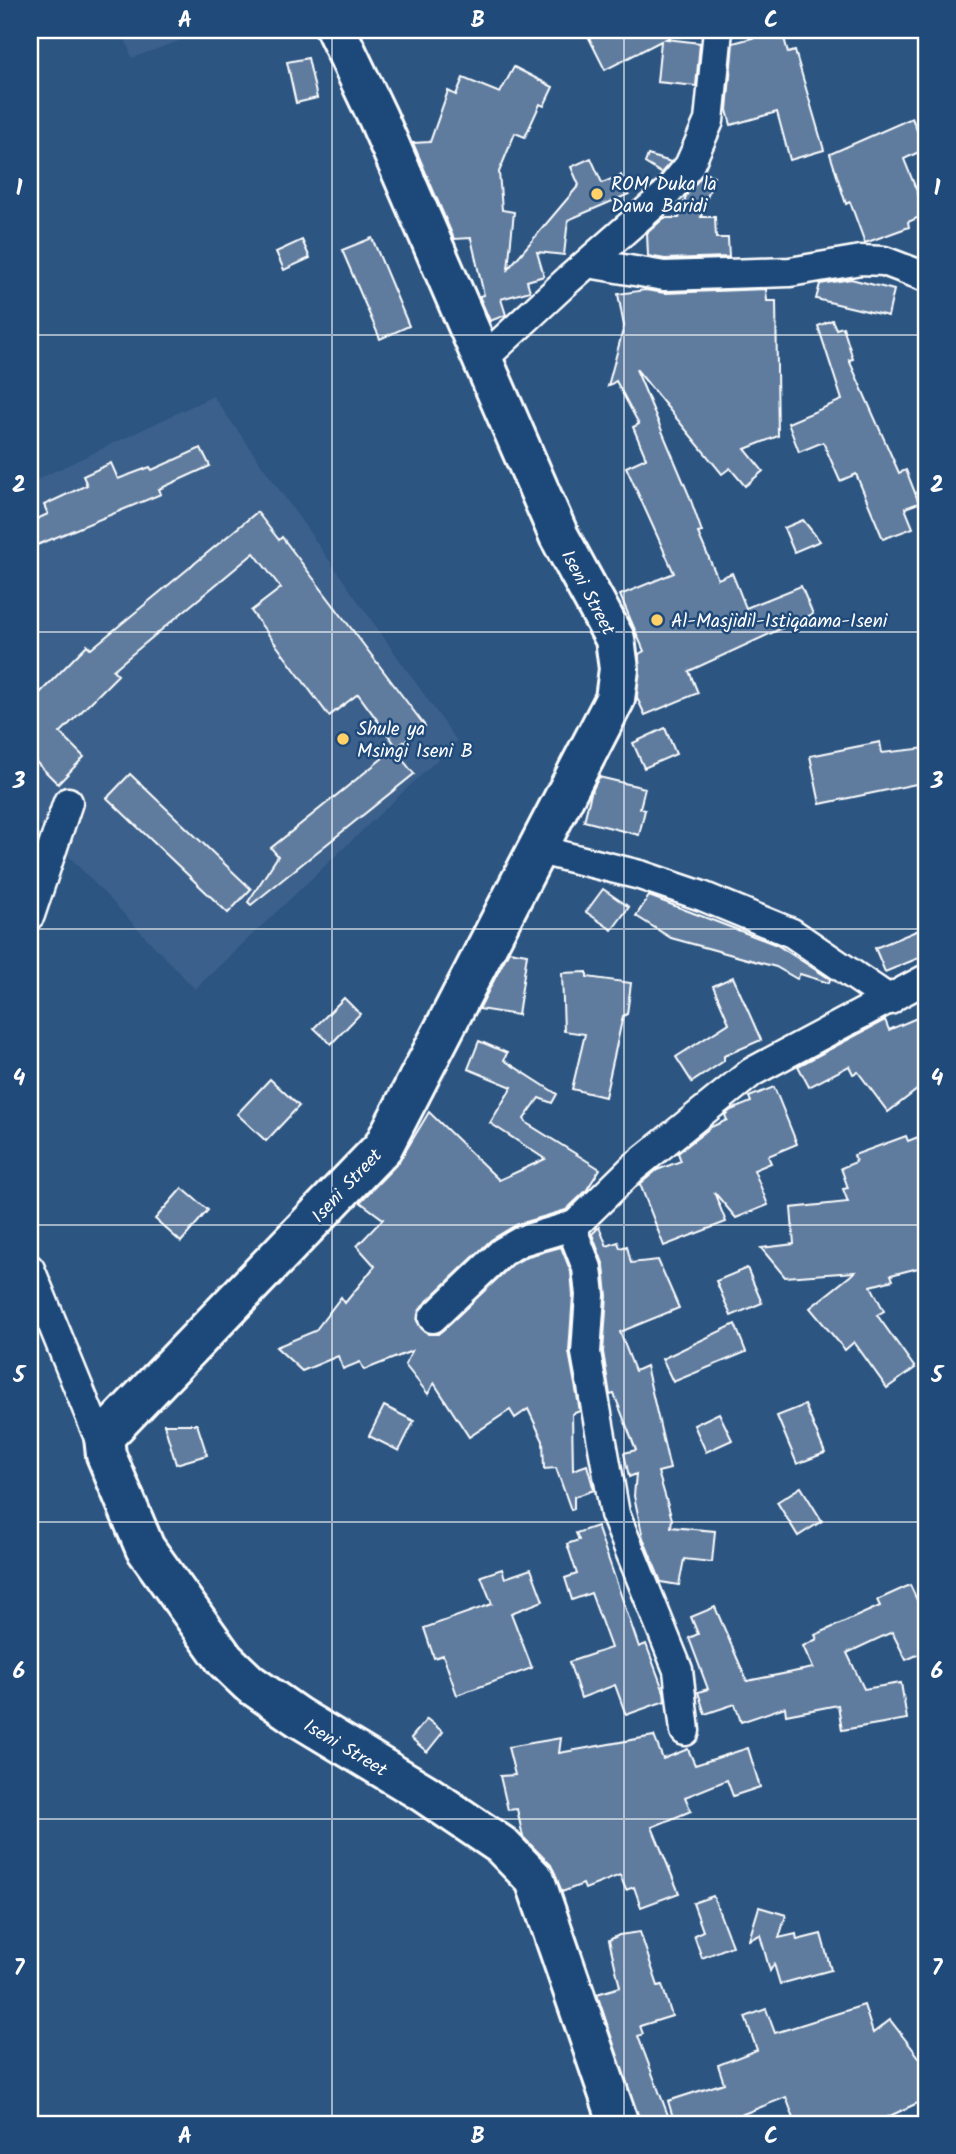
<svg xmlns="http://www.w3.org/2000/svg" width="956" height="2154" font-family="Kalam,sans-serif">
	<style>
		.built { fill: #3b618b }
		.building { fill: #5e7c9f; stroke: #fff; stroke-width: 2 }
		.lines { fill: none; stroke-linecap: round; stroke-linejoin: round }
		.street-casing { stroke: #fff; stroke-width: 33 }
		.secondary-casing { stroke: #fff; stroke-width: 44 }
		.street { stroke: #1f4a7a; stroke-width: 28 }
		.secondary { stroke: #1f4a7a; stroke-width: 38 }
		.grid { fill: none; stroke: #fff; stroke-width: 2; stroke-opacity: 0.55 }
		.poi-dot { fill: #ffd166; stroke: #1f4a7a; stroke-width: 2.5 }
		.labels { text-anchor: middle; stroke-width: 5; stroke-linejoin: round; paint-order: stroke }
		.poi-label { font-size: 19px; fill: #fff; stroke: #1f4a7a; text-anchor: start }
		.street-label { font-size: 19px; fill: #fff; stroke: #1f4a7a }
		.neatline { fill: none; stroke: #fff; stroke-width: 2.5 }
		.grid-label { font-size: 23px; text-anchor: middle; font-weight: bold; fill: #fff }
	</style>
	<rect width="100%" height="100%" fill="#2c5582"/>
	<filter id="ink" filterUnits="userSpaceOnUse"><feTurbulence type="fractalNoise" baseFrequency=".0143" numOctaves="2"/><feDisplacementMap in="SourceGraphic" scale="14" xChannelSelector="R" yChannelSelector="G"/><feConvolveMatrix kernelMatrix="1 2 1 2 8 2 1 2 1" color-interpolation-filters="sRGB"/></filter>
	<g filter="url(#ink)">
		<g class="built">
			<path d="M122,30H209L132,58Z"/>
			<path d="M213,396L457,741L195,989L30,815V483Z"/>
		</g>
		<g class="building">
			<path d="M585,30H684L666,39L700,43L696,86L657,82L661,41L605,70Z"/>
			<path d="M782,30L788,53L795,51L824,150L790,160L777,112L731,125L727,110L733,43Z"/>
			<path d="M308,58L317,98L296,103L287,62Z"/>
			<path d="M514,67L553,87L544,106L540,104L525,137L515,133L499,172L502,210L514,212L508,269L579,185L571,167L591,158L602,183L621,175L629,194L568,220L564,255L537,252L544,276L527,281L530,291L501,299L506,315L490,321L479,296L484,295L471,238L454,239L413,143L430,142L448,91L456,95L463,78L500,93Z"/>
			<path d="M912,118L925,149L904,159L926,214L908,222L909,227L865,243L850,202L846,204L830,154Z"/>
			<path d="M648,155L671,162L661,173L645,163Z"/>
			<path d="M704,173L714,176L701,217H715L716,238H728L729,257L665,259L648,256L647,233L664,218H679L686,196Z"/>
			<path d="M372,238L409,326L380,339L342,250Z"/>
			<path d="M302,240L310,258L284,270L276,252Z"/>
			<path d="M851,279L894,290L888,316L816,299L820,284Z"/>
			<path d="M766,289L767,301H776L778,436L745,449L763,471L745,486L730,468L722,474L636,369L689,495L702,532L698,533L718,579L732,573L746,608L801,586L813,614L689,671L698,693L645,715L637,698L639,654L644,651L620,595L674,573L626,467L646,458L633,427L639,424L616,381L608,386L624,326L618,294L645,290L665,293Z"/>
			<path d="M832,320L836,329L843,327L853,359L849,360L899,473L906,470L919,503L905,508L913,528L883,539L856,474L840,481L823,442L799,452L788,423L842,400L818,326Z"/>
			<path d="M201,448L210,466L159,489L161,494L30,548V522L48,514L44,505L87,485L83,476L111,463L118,479L150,467L152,470Z"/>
			<path d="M257,512L279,540L282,537L425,726L397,747L358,694L329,716L251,611L281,588L254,553L113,670L118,675L60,733L84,757L58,784L30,756V703L87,645L91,649Z"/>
			<path d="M803,520L820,541L794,552L784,528Z"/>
			<path d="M665,728L676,754L644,768L633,743Z"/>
			<path d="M880,742L882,753L926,748V782L820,804L810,756Z"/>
			<path d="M394,749L414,774L251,905L248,902L278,856L271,848Z"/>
			<path d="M130,774L251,889L228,913L107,798Z"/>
			<path d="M599,777L645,788L640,808L645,810L639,835L584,821L591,793Z"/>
			<path d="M603,889L629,907L612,930L586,912Z"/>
			<path d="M649,896L777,945L830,979L829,983L800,974L797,979L776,967L671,938L636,916Z"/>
			<path d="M926,927V955L885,972L875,948Z"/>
			<path d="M509,951L527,954L518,1015L479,1009Z"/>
			<path d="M587,972V977L631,983L627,1014L623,1016L605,1097L572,1089L585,1034L564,1031L562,973Z"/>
			<path d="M733,977L761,1040L724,1056V1061L692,1082L676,1057L729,1023L713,986Z"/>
			<path d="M344,998L360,1014L331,1044L314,1028Z"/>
			<path d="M926,1014V1083L888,1112L858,1072L853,1074L849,1066L809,1087L798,1066L885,1020L889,1030Z"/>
			<path d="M479,1041L507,1053L504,1060L557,1094L552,1103L539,1098L524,1119L528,1124L600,1169L586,1191L566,1210L516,1225L491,1240L422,1306L417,1321L428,1334H438L512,1265L528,1256L561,1247L571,1272L573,1295L569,1352L580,1411L572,1414L573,1470L587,1465L594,1490L574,1497V1509L571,1510L556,1468L544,1469L543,1441L528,1409L515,1418L510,1410L469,1437L434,1383L428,1394L405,1365L412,1351L364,1370L360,1362L343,1369L338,1356L302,1371L276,1347L315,1331L341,1297L345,1303L375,1266L357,1246L383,1219L360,1202L399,1162L429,1112L499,1180L545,1159L490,1123L512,1087L468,1069Z"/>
			<path d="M270,1079L299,1106L266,1141L237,1114Z"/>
			<path d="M774,1087L797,1144L768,1156L771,1163L754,1170L768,1205L736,1218L714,1192L726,1222L664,1246L640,1184L657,1170L681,1161L678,1153L711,1127L727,1120L725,1115L731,1110L751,1102L749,1097Z"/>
			<path d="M926,1134V1266L891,1275L893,1280L871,1286L884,1311L877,1315L915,1368L887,1388L854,1342L845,1350L810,1308L855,1272L785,1277L761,1248L794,1244L791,1208L848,1202L843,1189L848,1188L841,1168L856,1162L854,1155L906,1136L908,1141Z"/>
			<path d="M182,1188L208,1210L181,1242L155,1219Z"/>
			<path d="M599,1227L607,1246L618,1242L620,1248L627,1246L631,1263L658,1260L679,1308L620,1332L635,1371L646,1366L670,1469L658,1472L672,1519L671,1527L715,1531L712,1562L684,1559L679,1585L661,1582L643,1538L634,1496L636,1474L629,1477L624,1453L636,1450L614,1394L610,1395L603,1352L607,1296L604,1266L592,1234Z"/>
			<path d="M747,1268L762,1303L731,1316L716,1281Z"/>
			<path d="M735,1324L746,1352L673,1382L662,1359Z"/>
			<path d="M805,1405L825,1453L797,1464L777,1416Z"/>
			<path d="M384,1406L414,1421L399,1451L369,1436Z"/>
			<path d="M719,1413L732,1440L706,1452L694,1425Z"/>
			<path d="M164,1424H197L207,1455L176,1464Z"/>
			<path d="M801,1487L822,1521L798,1536L777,1502Z"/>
			<path d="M597,1526L639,1647L646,1644L664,1692L665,1701L626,1715L615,1685L581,1698L569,1662L611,1648L591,1593L572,1600L565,1578L577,1574L567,1544L579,1540L576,1533Z"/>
			<path d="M502,1569L505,1578L531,1569L543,1601L511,1613L532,1668L457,1695L443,1655L434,1658L424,1628L492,1604L481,1576Z"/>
			<path d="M910,1585L926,1619V1651L906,1660L892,1632L847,1653L864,1689L901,1683L907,1719L842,1730L838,1705L786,1715L785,1707L741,1722L735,1704L705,1714L698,1692L708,1689L689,1638L698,1634L691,1617L715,1607L747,1681L813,1668L803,1646L817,1639L815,1635L880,1606L877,1600Z"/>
			<path d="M427,1719L443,1732L427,1752L411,1738Z"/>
			<path d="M654,1736L663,1759L688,1749L695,1765L748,1748L760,1787L733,1796L727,1780L685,1797L691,1811L652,1827L679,1893L641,1907L634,1887L626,1890L620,1875L585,1889L583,1884L562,1892L551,1865L523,1837L517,1809L508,1810L500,1776L515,1775L508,1747L561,1738L559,1753Z"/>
			<path d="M713,1896L732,1946L702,1958L694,1935L703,1931L693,1903Z"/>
			<path d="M759,1907L786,1915L779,1938L796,1934L797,1940L821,1934L831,1970L780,1984L774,1964L770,1971L760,1935L749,1940Z"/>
			<path d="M640,1932L658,1986L662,1985L672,2016L640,2026L643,2034L638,2036L669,2118L653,2124H640L597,1994L620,1987L609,1940L619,1935Z"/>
			<path d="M864,2005L873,2033L890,2020L926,2066V2099L873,2124H796L786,2097L718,2124H675L668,2101L724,2083L718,2065L757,2050L745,2017L766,2009L775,2033Z"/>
		</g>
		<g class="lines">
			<defs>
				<g id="street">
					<path d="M588,263L664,276L790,272L861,260L884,261L926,277"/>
					<path d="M482,360L568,280L666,194L689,166L709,121L718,30"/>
					<path d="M535,849L640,875L702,896L792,933L890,1000"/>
					<path d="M30,915L68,802"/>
					<path d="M30,1269L106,1455"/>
					<path d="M433,1318L502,1252L521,1241L575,1225"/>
					<path d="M685,1731L678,1670L615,1514L586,1353L590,1295L587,1268L575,1237V1225L633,1168L752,1072L926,979"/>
				</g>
				<path id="secondary" d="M336,30L378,118L559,536L615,639L619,669L615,699L383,1147L104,1437L106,1455L145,1548L225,1660L249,1683L298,1717L424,1793L501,1845L535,1880L619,2124"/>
			</defs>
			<use href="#street" class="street-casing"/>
			<use href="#secondary" class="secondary-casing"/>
			<use href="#street" class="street"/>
			<use href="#secondary" class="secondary"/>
		</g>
	</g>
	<path class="grid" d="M332,30V2124M624,30V2124M30,335H926M30,632H926M30,929H926M30,1225H926M30,1522H926M30,1819H926"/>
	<g class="poi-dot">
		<circle cx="597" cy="194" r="7"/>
		<circle cx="657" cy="620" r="7"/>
		<circle cx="343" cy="739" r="7"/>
	</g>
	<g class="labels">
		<g class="poi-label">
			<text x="611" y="190">ROM Duka la<tspan x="611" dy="22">Dawa Baridi</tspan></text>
			<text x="671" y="627">Al-Masjidil-Istiqaama-Iseni</text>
			<text x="357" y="735">Shule ya<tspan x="357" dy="22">Msingi Iseni B</tspan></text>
		</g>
		<g class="street-label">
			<text transform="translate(589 592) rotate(62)" y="7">Iseni Street</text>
			<text transform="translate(346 1185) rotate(-47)" y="7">Iseni Street</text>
			<text transform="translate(346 1747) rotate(31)" y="7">Iseni Street</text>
		</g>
	</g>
	<rect width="956" height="2154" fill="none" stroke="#1f4a7a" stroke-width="77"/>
	<rect x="38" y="38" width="880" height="2078" class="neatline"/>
	<g class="grid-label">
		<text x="185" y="27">A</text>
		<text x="478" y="27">B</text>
		<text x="771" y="27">C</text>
		<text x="19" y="195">1</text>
		<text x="937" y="195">1</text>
		<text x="19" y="492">2</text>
		<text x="937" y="492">2</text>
		<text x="19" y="788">3</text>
		<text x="937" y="788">3</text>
		<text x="19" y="1085">4</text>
		<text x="937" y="1085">4</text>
		<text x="19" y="1382">5</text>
		<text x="937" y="1382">5</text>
		<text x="19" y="1678">6</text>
		<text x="937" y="1678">6</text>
		<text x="19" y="1975">7</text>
		<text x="937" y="1975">7</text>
		<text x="185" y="2143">A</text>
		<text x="478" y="2143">B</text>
		<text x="771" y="2143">C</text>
	</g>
</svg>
